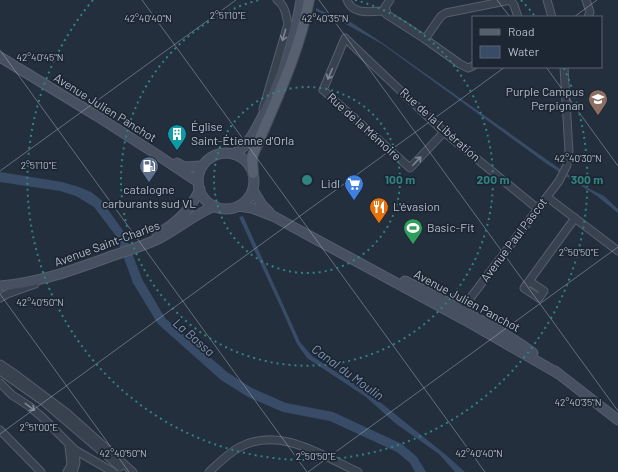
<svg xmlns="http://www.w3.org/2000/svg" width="618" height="472" font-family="Barlow,sans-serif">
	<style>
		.water { fill: #394c67 }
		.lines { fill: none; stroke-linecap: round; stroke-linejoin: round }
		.street-casing { stroke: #565f6c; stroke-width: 9 }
		.secondary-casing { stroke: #565f6c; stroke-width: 11 }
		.primary-casing { stroke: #414a57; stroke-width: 12 }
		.street { stroke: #38414e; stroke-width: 7 }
		.secondary { stroke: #465061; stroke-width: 9 }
		.primary { stroke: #56606e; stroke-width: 10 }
		.oneway { stroke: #7c8592 }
		.ticks { fill: none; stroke: #b4bcc9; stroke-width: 1; stroke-opacity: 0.45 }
		.ring { fill: none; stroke: #308480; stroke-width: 2; stroke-dasharray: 2 4 }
		.labels { text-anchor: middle; stroke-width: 3.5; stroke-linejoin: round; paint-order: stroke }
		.poi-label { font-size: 12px; fill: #b4bcc9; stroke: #1d2633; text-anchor: start }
		.street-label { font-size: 12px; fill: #b4bcc9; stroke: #1d2633 }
		.water-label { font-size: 13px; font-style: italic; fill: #7c92b1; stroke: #1d2633 }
		.ticks-label { font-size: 10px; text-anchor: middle; fill: #b4bcc9; stroke: #1d2633; stroke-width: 3.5; stroke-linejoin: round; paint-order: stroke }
		.centre { fill: #308480; stroke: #1d2633; stroke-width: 2 }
		.ring-label { font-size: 12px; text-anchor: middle; font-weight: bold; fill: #308480; stroke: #1d2633; stroke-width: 3.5; stroke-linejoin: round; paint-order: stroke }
	</style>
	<rect width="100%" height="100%" fill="#242f3e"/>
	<g class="water">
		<path d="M316,8L339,19L349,21L378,40L560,169L590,189L604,196L618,209V213L597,196L547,164L382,44L342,22L316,11Z"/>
		<path d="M0,172L62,182L79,187L91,192L101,200L124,232L142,279L165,318L227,372L252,388L286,403L333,412L402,444L417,457L426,472H415L410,463L397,452L330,421L283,412L248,397L221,380L158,324L133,283L116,236L94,207L76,196L60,191L0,182Z"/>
		<path d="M243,216L300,342L312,356L370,394L446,455L465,472H455L439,454L395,423L366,397L307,358L297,344L282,310L239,217Z"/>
	</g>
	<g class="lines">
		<defs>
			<g id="street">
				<path d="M347,0C353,16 372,11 386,11"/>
				<path d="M510,0L514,5L518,17"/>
				<path d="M547,0L552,17"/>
				<path d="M586,0L590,12L588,17"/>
				<path d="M386,11V14L425,39L460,64L468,68L473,66"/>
				<path d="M386,11L385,7L390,0"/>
				<path d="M425,39L441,16L446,13L511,0"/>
				<path d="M263,109L288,24C286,15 285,5 277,0"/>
				<path d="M444,132L410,168L323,90L345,38L444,132L538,209"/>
				<path d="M547,197L618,251"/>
				<path d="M529,281L544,291L539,298L524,288L575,218"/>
				<path d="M0,298L7,294L35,284"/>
				<path d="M459,313L559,181L567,165L569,152L564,67"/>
				<path d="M0,364L15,374L67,413L133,472"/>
				<path d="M0,371L44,402L120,467"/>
				<path d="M0,383L12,395L29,406L43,418L75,450L113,472"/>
				<path d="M0,430L41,472"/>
				<path d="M67,472L71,465L69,445"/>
				<path d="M73,472L76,463L75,450"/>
				<path d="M209,472C218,464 228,453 240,447C280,426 321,455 358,472"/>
			</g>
			<g id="secondary">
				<path d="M0,57L97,116L156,154L198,182"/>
				<circle cx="226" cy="181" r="28"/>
				<path d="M233,154C236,152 239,151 241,149C248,144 253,134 257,127C278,88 294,44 301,0"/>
				<path d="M177,163L184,167L202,166"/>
				<path d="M253,190L262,205L269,212"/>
				<path d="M239,206L252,208L273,216L472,324L559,374"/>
				<path d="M157,234C176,224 191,209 200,189"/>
				<path d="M405,281C432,294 458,308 484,322C501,332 518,341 533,353"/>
				<path d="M0,286C38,283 73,270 109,257C126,251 144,246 160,238C179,228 195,214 215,206"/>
				<path d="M555,371L618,420"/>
			</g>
			<path id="primary" d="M253,173L252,157C273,106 299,55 309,0"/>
		</defs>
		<use href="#street" class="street-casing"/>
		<use href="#secondary" class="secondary-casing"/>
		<use href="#primary" class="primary-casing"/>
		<use href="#street" class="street"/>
		<use href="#secondary" class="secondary"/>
		<use href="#primary" class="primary"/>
	</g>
	<defs><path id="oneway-shaft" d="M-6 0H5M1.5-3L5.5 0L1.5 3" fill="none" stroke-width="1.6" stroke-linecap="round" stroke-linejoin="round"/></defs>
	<g class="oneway">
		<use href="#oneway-shaft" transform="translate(284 35) rotate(106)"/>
		<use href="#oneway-shaft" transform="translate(330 74) rotate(113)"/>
		<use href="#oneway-shaft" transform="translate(417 161) rotate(-46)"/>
		<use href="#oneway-shaft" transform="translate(30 407) rotate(37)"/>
	</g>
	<path class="ticks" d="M142,0L485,472M319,0L618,411M497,0L510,17M574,17L597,0M0,50L307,472M546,67L618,166M0,171L236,0M0,294L129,472M0,434L505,67M308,472L618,247"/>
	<g class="ring">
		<circle cx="307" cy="180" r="93"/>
		<path d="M355 0A186 186 0 1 1 259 0"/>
		<path d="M521 0A280 280 0 0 1 534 15M564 68A280 280 0 1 1 93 0"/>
	</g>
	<defs>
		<symbol id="university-pin" viewBox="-11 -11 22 30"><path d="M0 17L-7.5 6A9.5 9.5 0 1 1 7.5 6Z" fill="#8d6e63" stroke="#1d2633"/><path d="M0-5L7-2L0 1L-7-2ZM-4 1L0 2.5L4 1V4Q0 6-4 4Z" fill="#fff"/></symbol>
		<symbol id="building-pin" viewBox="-11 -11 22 30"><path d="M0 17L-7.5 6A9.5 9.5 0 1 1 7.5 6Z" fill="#0f9aa8" stroke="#1d2633"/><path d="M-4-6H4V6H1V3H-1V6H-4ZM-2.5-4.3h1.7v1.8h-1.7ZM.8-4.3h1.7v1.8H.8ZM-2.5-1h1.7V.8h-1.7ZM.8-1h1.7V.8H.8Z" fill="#fff"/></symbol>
		<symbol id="fuel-pin" viewBox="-11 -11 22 30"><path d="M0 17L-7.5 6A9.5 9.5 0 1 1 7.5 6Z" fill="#5c6f8a" stroke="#1d2633"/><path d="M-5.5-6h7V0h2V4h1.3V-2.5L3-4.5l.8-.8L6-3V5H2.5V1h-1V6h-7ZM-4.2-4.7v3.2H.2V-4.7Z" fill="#fff"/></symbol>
		<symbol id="supermarket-pin" viewBox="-11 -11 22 30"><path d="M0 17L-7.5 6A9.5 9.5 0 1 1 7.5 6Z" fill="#3f7fe0" stroke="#1d2633"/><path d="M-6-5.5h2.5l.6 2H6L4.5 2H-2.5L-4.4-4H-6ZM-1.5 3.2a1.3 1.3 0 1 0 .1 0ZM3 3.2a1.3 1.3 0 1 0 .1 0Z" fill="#fff"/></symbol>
		<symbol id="restaurant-pin" viewBox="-11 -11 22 30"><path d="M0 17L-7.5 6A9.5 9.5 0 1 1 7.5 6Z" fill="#e8710a" stroke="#1d2633"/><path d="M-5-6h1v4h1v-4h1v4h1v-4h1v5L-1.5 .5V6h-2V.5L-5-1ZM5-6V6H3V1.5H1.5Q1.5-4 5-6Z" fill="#fff"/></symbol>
		<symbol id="stadium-pin" viewBox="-11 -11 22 30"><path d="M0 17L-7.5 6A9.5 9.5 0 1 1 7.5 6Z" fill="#2e9e5b" stroke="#1d2633"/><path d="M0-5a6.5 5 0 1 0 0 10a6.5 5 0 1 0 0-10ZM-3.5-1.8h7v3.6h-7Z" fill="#fff"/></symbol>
	</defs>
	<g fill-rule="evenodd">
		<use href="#university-pin" x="587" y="88" width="22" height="30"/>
		<use href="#building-pin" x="166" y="123" width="22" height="30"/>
		<use href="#fuel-pin" x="138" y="155" width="22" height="30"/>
		<use href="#supermarket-pin" x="343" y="173" width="22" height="30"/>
		<use href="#restaurant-pin" x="368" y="196" width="22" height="30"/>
		<use href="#stadium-pin" x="402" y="217" width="22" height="30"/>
	</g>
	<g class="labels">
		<g class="poi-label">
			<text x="584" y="96" text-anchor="end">Purple Campus<tspan x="584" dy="14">Perpignan</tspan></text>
			<text x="191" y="131">Église<tspan x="191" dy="14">Saint-Étienne d'Orla</tspan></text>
			<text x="340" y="188" text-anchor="end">Lidl</text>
			<text x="149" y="194" text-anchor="middle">catalogne<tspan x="149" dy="14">carburants sud VL</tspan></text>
			<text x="393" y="211">L'évasion</text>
			<text x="427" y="232">Basic-Fit</text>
		</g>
		<g class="street-label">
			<text transform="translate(105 108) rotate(32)" y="4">Avenue Julien Panchot</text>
			<text transform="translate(440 125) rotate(42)" y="4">Rue de la Libération</text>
			<text transform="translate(364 127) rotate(42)" y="4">Rue de la Mémoire</text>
			<text transform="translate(514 240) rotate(-53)" y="4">Avenue Paul Pascot</text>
			<text transform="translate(107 244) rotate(-20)" y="4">Avenue Saint-Charles</text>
			<text transform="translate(467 301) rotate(28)" y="4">Avenue Julien Panchot</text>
		</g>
		<g class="water-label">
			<text transform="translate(194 337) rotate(41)" y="5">La Bassa</text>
			<text transform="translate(348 372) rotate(36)" y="5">Canal du Moulin</text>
		</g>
	</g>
	<g class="ticks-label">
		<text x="228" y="19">2°51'10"E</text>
		<text x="148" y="22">42°40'40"N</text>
		<text x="325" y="22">42°40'35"N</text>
		<text x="40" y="61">42°40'45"N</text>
		<text x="578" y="162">42°40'30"N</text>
		<text x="39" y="169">2°51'10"E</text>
		<text x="579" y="256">2°50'50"E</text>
		<text x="40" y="306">42°40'50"N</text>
		<text x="578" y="406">42°40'35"N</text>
		<text x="39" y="431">2°51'00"E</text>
		<text x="123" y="457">42°40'50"N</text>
		<text x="479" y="457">42°40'40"N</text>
		<text x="316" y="460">2°50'50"E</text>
	</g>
	<circle cx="307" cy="180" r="6" class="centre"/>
	<g class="ring-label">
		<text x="400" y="184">100 m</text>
		<text x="493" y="184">200 m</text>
		<text x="587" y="184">300 m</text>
	</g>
	<rect x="472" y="16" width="130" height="52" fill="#1d2633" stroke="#59626f"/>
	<rect x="480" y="29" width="20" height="6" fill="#56606e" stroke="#59626f"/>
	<text x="508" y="36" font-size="12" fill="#b4bcc9">Road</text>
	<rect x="480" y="46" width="20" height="12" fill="#394c67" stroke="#59626f"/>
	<text x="508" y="56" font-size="12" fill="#b4bcc9">Water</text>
</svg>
